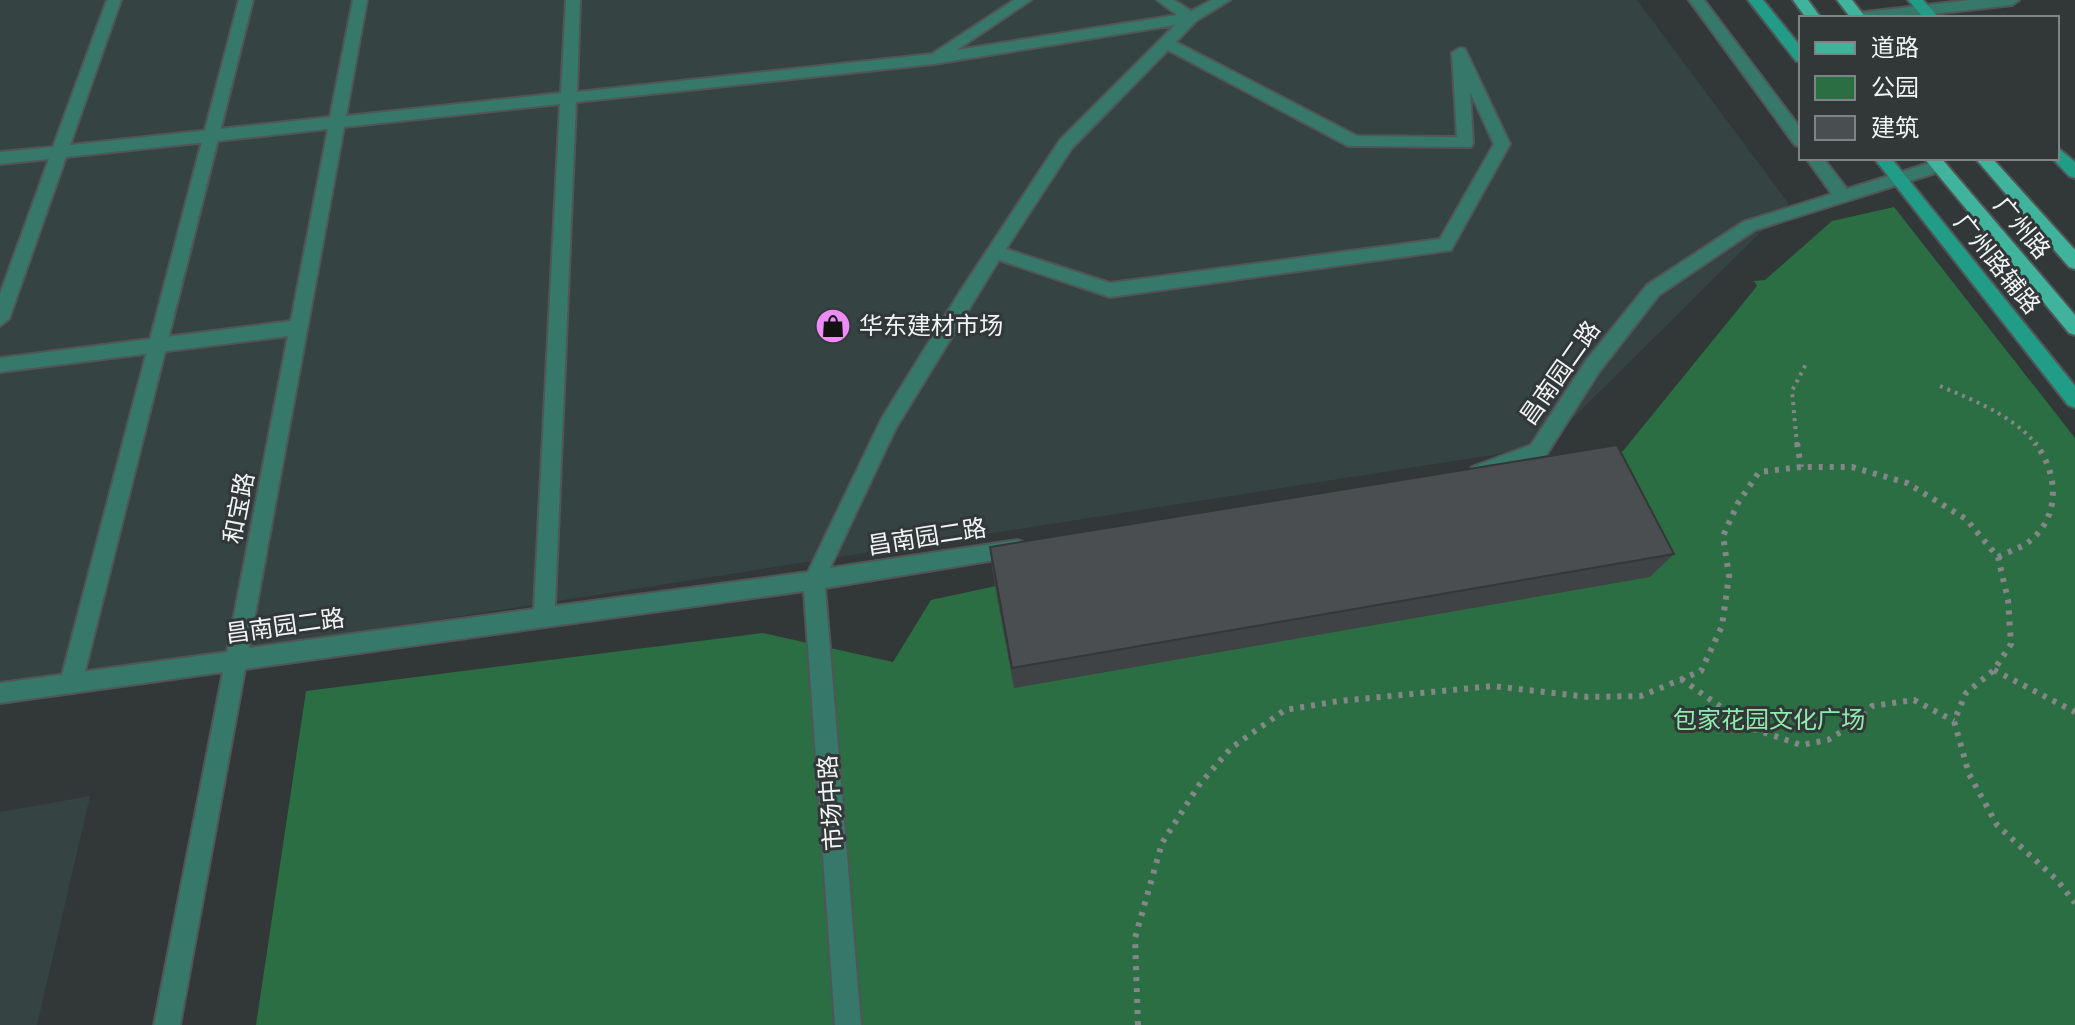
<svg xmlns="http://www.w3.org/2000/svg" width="2075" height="1025" font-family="Manrope,'Noto Sans SC',sans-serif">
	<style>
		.built { fill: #364343 }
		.green { fill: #2b6e44 }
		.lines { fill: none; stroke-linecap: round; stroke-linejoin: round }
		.service-casing { stroke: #515555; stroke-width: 4 }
		.minor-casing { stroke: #515555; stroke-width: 4 }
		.secondary-casing { stroke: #515555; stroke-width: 4 }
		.primary-casing { stroke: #515555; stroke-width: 4 }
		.path-far1 { stroke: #838787; stroke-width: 4; stroke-dasharray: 3 5; stroke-linecap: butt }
		.path { stroke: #838787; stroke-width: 6; stroke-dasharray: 4 7; stroke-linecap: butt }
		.service { fill: #36786a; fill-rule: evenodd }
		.minor { fill: #36786a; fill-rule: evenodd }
		.secondary { fill: #209c87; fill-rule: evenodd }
		.primary { fill: #40b39d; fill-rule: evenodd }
		.wall { fill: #404345 }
		.building { fill: #4a4e50; stroke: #343738; stroke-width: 2 }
		.labels { text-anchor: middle; stroke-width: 6; stroke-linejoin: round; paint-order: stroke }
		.street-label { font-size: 24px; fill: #f1f4f4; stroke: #323737 }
		.poi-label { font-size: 24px; fill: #f1f4f4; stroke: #323737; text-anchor: start }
		.park-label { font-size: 24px; fill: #8decac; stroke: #323737 }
	</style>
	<rect width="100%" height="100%" fill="#323737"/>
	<g class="built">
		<path d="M0,0H1637L1789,204L1544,447L0,688Z"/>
		<path d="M90,796L37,1025H0V812Z"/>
	</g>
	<path class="green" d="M1894,207L2075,438V1025H256L306,691L763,633L893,662L931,600L1623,451L1757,286L1754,281L1765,280L1832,221Z"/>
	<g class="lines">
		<defs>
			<g id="service">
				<path d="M239,0H253L82,683L79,690L71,693L63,690L60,683Z"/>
				<path d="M1971,0H2019L2012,5L1898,18H1849L1856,13Z"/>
			</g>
			<g id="minor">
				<path d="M107,0H121L70,145L330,117L353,0H367L346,116L561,93L566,0H580L577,92L932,54L1014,0H1031L957,50L1177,15L1157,0H1174L1191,11L1212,0H1230L1196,21L1176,42L1357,136L1457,137L1452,53L1460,48L1465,49L1510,144L1451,250L1445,251L1110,297L999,260L896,428L830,568L1018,540L1025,543L1028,549L1025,555L825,588L861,1025H835L804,591L245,669L180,1025H154L223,672L0,703V683L227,652L288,336L0,372V358L291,321L328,129L66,157L9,319L0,326V294L49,159L0,164V152L53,147ZM1175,25L1060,140L961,290L882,418L808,572L555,606L576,102L934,64ZM1168,50L1348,146L1471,147L1473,143L1470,92L1494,144L1440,239L1110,283L1006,249L1072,148ZM560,104L534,609L249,648L344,127Z"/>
				<path d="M1689,0H1704L1801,129V147L1795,145Z"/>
				<path d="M1806,158H1823L1847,189L1939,160L1947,166L1945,170L1755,230L1659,295L1599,372L1545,457L1479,481L1472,479L1469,473L1472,467L1531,445L1585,362L1647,285L1743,222L1832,194Z"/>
			</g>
			<g id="secondary">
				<path d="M1748,0H1763L1801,47V62L1796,61Z"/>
				<path d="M1908,0H1923L1939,18H1924Z"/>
				<path d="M2057,147L2075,162V178L2069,176L2052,158H2057Z"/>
				<path d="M1874,158H1891L2075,386V408L2068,405Z"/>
			</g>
			<g id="primary">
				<path d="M1793,0H1808L1821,18H1806Z"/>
				<path d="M1837,0H1852L1866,18H1851Z"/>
				<path d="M1924,158H1941L2075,315V335L2069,333Z"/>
				<path d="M1975,158H1992L2075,250V269L2069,267Z"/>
			</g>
		</defs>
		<use href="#service" class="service-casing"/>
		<use href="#minor" class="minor-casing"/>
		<use href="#secondary" class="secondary-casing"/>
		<use href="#primary" class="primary-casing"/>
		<g class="path-far1">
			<path d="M1940,386C1975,401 2012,415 2037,445"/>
			<path d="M1797,445L1792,391L1807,362"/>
		</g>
		<g class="path">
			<path d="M1797,443L1801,467"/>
			<path d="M1998,557C2009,551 2022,548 2031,540C2061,515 2058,472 2035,443"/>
			<path d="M1994,670L2075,712"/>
			<path d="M1681,679L1751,728L1801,745L1828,740L1852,725L1872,706L1914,700L1954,721"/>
			<path d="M1138,1025L1135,938L1162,843L1199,785L1231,748L1285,710L1339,701L1493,686L1588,697L1641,696L1701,671L1722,626L1729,576L1723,536L1738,503L1759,472L1801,467H1852L1907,483L1966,519L1998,557L2008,600L2011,644L1994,670L1966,693L1954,721L1969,774L1997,825L2057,880L2075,903"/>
		</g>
		<use href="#service" class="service"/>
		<use href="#minor" class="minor"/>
		<use href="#secondary" class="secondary"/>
		<use href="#primary" class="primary"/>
	</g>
	<path class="wall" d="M990,547L1674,554L1650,577L1014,688L992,570Z"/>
	<path class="building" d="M1617,445L1674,554L1012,668L990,547Z"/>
	<defs>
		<symbol id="shop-disc" viewBox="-11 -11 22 22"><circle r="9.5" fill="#ee8bf8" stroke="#323737"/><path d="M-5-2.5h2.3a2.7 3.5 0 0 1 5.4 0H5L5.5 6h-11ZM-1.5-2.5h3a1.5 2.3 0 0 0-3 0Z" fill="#111"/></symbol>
	</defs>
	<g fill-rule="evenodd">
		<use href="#shop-disc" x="813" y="306" width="40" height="40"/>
	</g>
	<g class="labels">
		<g class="street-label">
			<text transform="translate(2022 228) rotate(50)" y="8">广州路</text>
			<text transform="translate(1997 264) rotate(51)" y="8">广州路辅路</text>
			<text transform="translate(1560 373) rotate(-55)" y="8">昌南园二路</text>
			<text transform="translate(239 508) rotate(-79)" y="8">和宝路</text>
			<text transform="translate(927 537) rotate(-9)" y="8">昌南园二路</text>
			<text transform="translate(285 626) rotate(-8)" y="8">昌南园二路</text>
			<text transform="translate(831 803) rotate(-94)" y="8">市场中路</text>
		</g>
		<g class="poi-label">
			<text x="859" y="334">华东建材市场</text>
		</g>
		<g class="park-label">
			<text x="1769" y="728">包家花园文化广场</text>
		</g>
	</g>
	<rect x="1799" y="16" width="260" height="144" fill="#323737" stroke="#7e8383" stroke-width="2"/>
	<rect x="1815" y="42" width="40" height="12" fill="#40b39d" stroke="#7e8383" stroke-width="2"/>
	<text x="1871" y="56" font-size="24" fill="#f1f4f4">道路</text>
	<rect x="1815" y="76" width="40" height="24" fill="#2b6e44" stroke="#7e8383" stroke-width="2"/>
	<text x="1871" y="96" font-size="24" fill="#f1f4f4">公园</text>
	<rect x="1815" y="116" width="40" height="24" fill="#4a4e50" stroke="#7e8383" stroke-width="2"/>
	<text x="1871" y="136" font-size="24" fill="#f1f4f4">建筑</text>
</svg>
